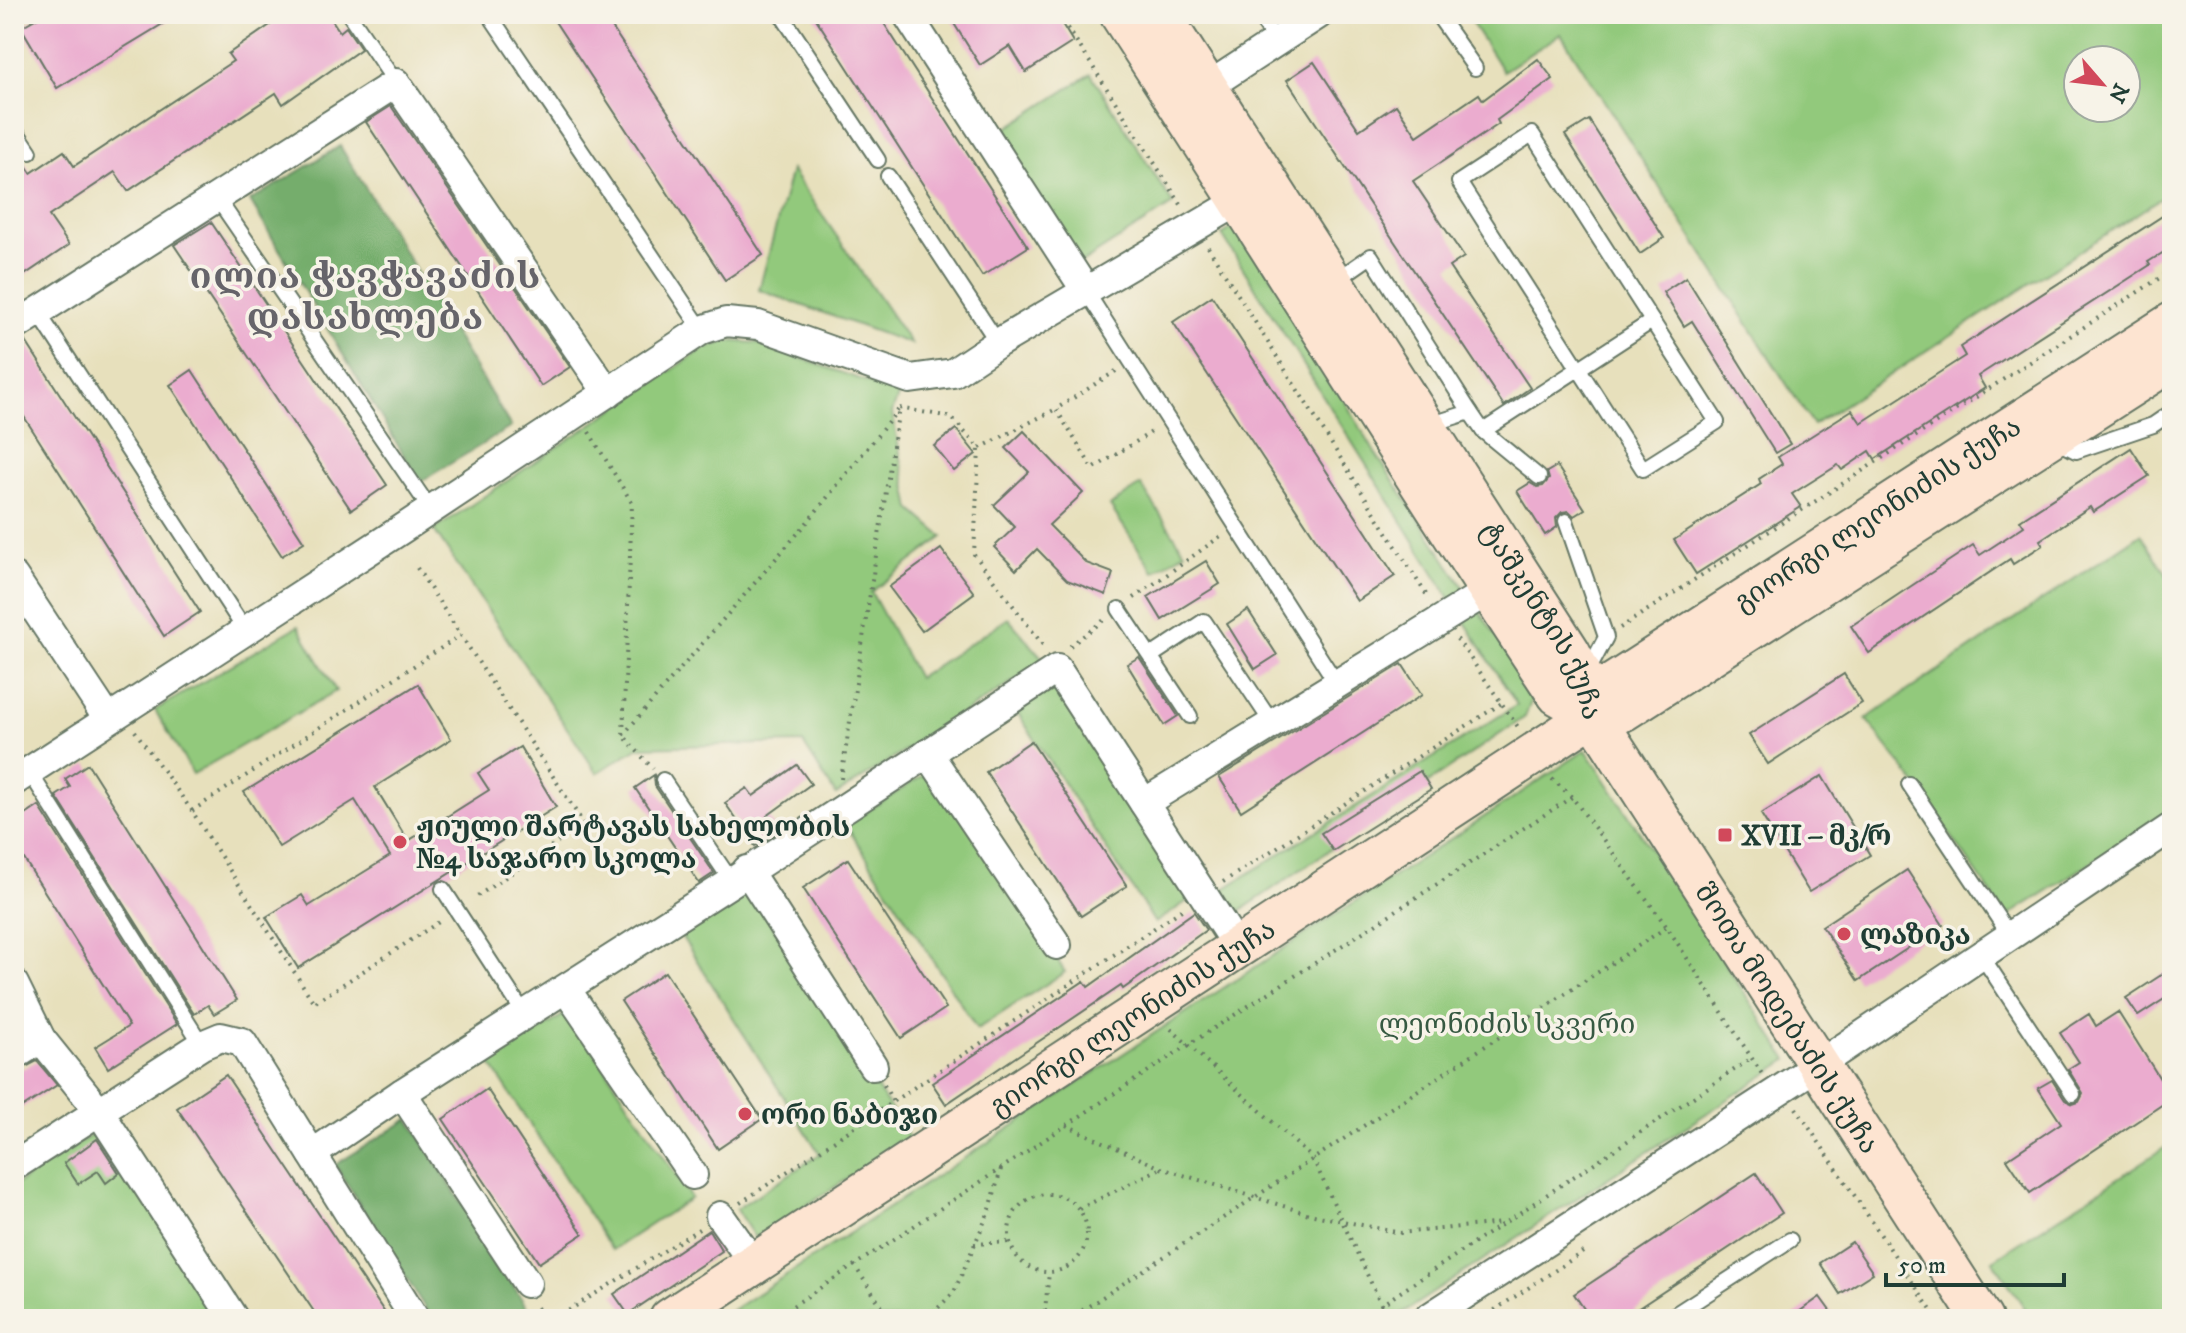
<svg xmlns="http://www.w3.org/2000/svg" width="2186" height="1333" font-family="'IM FELL DW Pica','Noto Serif Georgian',serif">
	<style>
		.green { fill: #92c97c; stroke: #588358; stroke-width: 2; fill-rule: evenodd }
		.forest { fill: #75ad6c; stroke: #4a7550; stroke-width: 2 }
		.building { fill: #ebaccf }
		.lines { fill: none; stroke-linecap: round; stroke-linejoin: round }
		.lane-casing { stroke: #657664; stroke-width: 18 }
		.street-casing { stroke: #657664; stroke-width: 32 }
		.secondary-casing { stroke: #657664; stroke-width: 44 }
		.path { stroke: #657664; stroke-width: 4; stroke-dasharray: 2 6; stroke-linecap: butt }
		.lane { stroke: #fff; stroke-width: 14 }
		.street { stroke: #fff; stroke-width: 28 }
		.secondary { stroke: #fde4d1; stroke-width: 40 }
		.poi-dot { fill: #d1495b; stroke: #f7f3e8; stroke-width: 3 }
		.labels { text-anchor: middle; stroke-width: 7; stroke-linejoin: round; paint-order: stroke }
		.street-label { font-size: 28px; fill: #1f3d34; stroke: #f7f3e8 }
		.poi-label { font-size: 28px; font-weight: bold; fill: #1f3d34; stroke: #f7f3e8; text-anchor: start }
		.park-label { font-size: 28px; fill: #365942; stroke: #f7f3e8 }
		.district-label { font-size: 36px; font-weight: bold; letter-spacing: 2px; fill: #66646a; stroke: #f7f3e8 }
	</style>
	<rect width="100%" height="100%" fill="#f7f3e8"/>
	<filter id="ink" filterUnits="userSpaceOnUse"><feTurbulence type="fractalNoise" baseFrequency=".0125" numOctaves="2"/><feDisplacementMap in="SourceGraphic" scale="16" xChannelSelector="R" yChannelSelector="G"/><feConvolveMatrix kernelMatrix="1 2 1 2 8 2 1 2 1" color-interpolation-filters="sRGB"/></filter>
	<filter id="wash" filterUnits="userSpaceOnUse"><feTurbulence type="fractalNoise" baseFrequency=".006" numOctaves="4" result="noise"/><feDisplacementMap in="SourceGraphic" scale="32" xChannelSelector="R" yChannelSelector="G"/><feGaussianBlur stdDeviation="1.8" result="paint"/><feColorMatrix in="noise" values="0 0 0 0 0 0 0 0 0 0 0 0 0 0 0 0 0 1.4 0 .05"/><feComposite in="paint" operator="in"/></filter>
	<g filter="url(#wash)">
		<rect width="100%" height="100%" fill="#e7e0bc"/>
		<g class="green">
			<path d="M1466,14H2172V191L1813,425L1561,34L1503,71ZM2078,60H2126V108H2078Z"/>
			<path d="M1091,74L1173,204L1078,265L996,135Z"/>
			<path d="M791,170L911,344L759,290Z"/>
			<path d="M1240,222L1374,451L1534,694L1525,717L1237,913L1224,889L1517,705L1222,235Z"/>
			<path d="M728,341L758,343L899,393L892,413L911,509L943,537L871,592L918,678L1008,618L1045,661L836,795L803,743L639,747L597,773L434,530L705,348Z"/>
			<path d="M1141,485L1185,552L1154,572L1110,506Z"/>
			<path d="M2141,534L2169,578L2172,576V810L2007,917L1912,779L1866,719Z"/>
			<path d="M298,626L336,691L193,774L155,710Z"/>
			<path d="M1055,682L1195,896L1155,923L1015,709Z"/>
			<path d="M1586,750L1788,1060L1393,1319H719Z"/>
			<path d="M933,769L1065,972L977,1029L846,825Z"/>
			<path d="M749,889L910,1139L755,1238L736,1209L820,1154L680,934Z"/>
			<path d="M568,1012L691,1198L612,1250L490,1063Z"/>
			<path d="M101,1129L226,1319H14V1186Z"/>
			<path d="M2172,1143V1319H2032L1993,1260Z"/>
		</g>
		<g class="forest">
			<path d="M340,146L511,427L420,482L250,201Z"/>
			<path d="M409,1119L534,1319H432L335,1165Z"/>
		</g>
		<g id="blocks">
			<g class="building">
				<path d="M44,14H179L57,88L21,27Z"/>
				<path d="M286,14H328L340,32L346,27L361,49L283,104L276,93L128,191L115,172L49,216L69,245L14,282V147L31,173L64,151L74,166L233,61L228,54Z"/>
				<path d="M550,14H603L763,255L725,280Z"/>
				<path d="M813,14H878L1028,247L982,276Z"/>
				<path d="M948,14H1056L1073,42L1026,72L1010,46L980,65Z"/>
				<path d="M1538,59L1553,79L1497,120L1499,124L1413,181L1464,257L1449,267L1530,388L1504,406L1287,80L1314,62L1359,130L1396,105L1417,136L1479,94L1483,100Z"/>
				<path d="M391,106L570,367L541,386L366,122Z"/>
				<path d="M1589,120L1664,238L1640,254L1565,135Z"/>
				<path d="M2164,215L2172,229V247L2148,262L2150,265L1978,376L1985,388L1875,459L1870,451L1842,470L1838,465L1792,494L1801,507L1696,574L1674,540L1761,484L1759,479L1782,464L1778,457L1852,410L1861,423L1965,356L1960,347Z"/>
				<path d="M211,222L387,485L351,510L174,245Z"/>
				<path d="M1686,277L1790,444L1775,453L1692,321L1684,326L1663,292Z"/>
				<path d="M1212,296L1395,576L1357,601L1173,322Z"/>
				<path d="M25,340L200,612L164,636L14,401V344Z"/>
				<path d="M192,370L304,542L282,556L170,385Z"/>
				<path d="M956,429L976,454L954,471L934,446Z"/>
				<path d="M1024,431L1083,493L1049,525L1086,563L1113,573L1106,595L1067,580L1037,549L1016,570L994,547L1015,527L994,505L1029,472L1006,448Z"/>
				<path d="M2131,448L2149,476L2093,512L2090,507L2040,540L2043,545L2013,564L2010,559L1869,653L1851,626L1973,545L1980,555L2024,526L2020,520Z"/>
				<path d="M1557,466L1585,509L1574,516L1569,511L1562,512L1556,518L1557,527L1545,535L1517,491L1530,483L1537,487L1543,486L1549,479L1547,472Z"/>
				<path d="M941,549L974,593L922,631L889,587Z"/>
				<path d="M1206,561L1220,584L1162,620L1148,597Z"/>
				<path d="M1248,610L1277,655L1255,669L1227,624Z"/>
				<path d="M1139,657L1178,716L1164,725L1127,664Z"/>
				<path d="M1402,664L1422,695L1241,811L1219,777Z"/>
				<path d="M1844,674L1862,703L1768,764L1749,735Z"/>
				<path d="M418,684L451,739L375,787L408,841L489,790L478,773L520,747L556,807L298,968L266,917L302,895L309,906L390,856L355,800L279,847L244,792Z"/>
				<path d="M1031,741L1127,886L1081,916L986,772Z"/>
				<path d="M88,764L237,1000L214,1014L208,1005L194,1014L56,796L70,787L65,779Z"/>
				<path d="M797,765L811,784L767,816L778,832L755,846L725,803L747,788L753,796Z"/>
				<path d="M1420,771L1431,789L1333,851L1321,833Z"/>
				<path d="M654,775L655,786L714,873L699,883L635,788Z"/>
				<path d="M1822,776L1870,855L1809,892L1761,814Z"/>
				<path d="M39,806L177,1024L108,1068L95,1047L129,1026L14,843V823Z"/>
				<path d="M848,859L946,1008L901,1038L803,888Z"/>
				<path d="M1907,870L1943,925L1858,981L1822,926Z"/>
				<path d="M1194,912L1206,930L1123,989L1121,986L946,1104L932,1083L1084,981L1088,987Z"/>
				<path d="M2172,968V994L2138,1016L2126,998Z"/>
				<path d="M665,972L762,1119L718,1149L621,1001Z"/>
				<path d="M2118,1012L2172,1098L2030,1193L2007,1159L2061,1123L2038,1088L2052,1080L2065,1100L2073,1104L2079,1102L2083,1094L2068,1069L2079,1062L2060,1033L2089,1014L2096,1026Z"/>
				<path d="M37,1061L57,1085L14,1113V1073Z"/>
				<path d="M226,1075L389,1319H319L177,1108Z"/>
				<path d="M487,1089L583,1234L539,1263L443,1119Z"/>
				<path d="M97,1139L119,1173L106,1183L98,1171L78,1184L64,1163Z"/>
				<path d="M1756,1173L1782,1213L1622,1319H1591L1574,1294Z"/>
				<path d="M709,1230L722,1251L628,1314L614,1294Z"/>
				<path d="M1852,1242L1873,1273L1840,1294L1820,1263Z"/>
				<path d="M1820,1297L1836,1319H1789Z"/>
			</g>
		</g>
	</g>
	<g filter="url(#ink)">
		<use href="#blocks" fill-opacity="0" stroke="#657664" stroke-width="2"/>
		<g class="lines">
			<defs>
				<g id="lane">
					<path d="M349,14L396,83"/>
					<path d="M489,14L702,330"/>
					<path d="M781,14L878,160"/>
					<path d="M1257,14L1277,41"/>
					<path d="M1437,14L1475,68"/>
					<path d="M14,128L30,152"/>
					<path d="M1532,134L1717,422L1643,469L1459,182Z"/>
					<path d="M888,176L998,343"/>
					<path d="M217,198L431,510"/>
					<path d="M1335,281L1371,256L1470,412L1429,425"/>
					<path d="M1086,291L1337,684"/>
					<path d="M38,312L245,630"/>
					<path d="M1470,412L1483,431L1539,477"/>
					<path d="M1483,431L1652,321"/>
					<path d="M2055,440L2076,451L2153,425L2172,412"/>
					<path d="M1566,521L1606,637L1587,673"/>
					<path d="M1119,609L1190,716"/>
					<path d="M1151,656L1204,621L1272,723"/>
					<path d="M29,771L202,1045"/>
					<path d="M663,780L732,882"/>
					<path d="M1909,784L2010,936"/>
					<path d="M443,889L525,1015"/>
					<path d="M1981,955L2073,1094"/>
					<path d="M1668,1319L1790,1240"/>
				</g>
				<g id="street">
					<path d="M907,14L1086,291"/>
					<path d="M1207,87L1319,14"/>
					<path d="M14,327L396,83L608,393"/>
					<path d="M14,577L108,719"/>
					<path d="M928,753L1057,945"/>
					<path d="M14,781L402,529L702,330L726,322L758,325L910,379L953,373L998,343L1241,200"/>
					<path d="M1144,803L1488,591"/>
					<path d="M747,870L873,1066"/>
					<path d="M14,984L41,1039L99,1111L234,1319"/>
					<path d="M566,989L693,1175"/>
					<path d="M14,1056L41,1039"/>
					<path d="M402,1093L527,1283"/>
					<path d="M312,1154L402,1093L732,882L1057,669L1238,948"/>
					<path d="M14,1166L202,1045L221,1037L242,1042L415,1319"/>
					<path d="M720,1216L754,1264"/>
					<path d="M1427,1319L1818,1065L2172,827"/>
				</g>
				<g id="secondary">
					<path d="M1120,14C1267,240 1408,470 1558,695L1593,715"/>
					<path id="s1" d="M1160,14L1570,652L1583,678L1593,715L1982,1319"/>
					<path id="s2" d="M1593,715L1608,687L2172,323"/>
					<path id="s3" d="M670,1319L1593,715L1623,711L2172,360"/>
				</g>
			</defs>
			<use href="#lane" class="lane-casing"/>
			<use href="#street" class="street-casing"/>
			<use href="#secondary" class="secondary-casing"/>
			<g class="path">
				<path d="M1059,14L1182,206"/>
				<path d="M1208,247L1429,599"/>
				<path d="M1116,371L1056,409L1093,469L1153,431"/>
				<path d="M589,432L632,503L623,735L653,769"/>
				<path d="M980,448L1056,409"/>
				<path d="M417,568L584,824L473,899"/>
				<path d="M1134,598L1221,536"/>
				<path d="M1620,628L2172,270"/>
				<path d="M1457,639L1518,727"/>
				<path d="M1070,646L1104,620"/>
				<path d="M135,731L192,811L314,1003L442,920"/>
				<path d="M623,735L805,525L898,410"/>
				<path d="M841,779L899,408L951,417L979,448L974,554L1046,649"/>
				<path d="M1552,779L1572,797L1667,927L1762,1074"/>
				<path d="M192,811L461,635"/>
				<path d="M1223,882L1502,703"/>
				<path d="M1171,1029L1313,1159L1388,1319"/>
				<path d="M884,1085L893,1102"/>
				<path d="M1796,1108L1937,1319"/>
				<path d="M1066,1125L1161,1168L1309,1214L1400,1233L1502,1223"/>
				<circle cx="1048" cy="1233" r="39"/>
				<path d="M740,1203L1183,909"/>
				<path d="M1079,1209L1159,1169"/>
				<path d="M974,1244L1010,1242"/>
				<path d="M854,1265L890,1319"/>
				<path d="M537,1307L542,1319"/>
				<path d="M555,1319L699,1229"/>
				<path d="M773,1319L1188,1045L1572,797"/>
				<path d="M927,1319L954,1292L990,1209L1001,1169"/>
				<path d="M1044,1319L1049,1273"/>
				<path d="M1069,1319L1667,927"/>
				<path d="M1360,1319L1752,1058"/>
				<path d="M1481,1319L1586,1250"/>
			</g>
			<use href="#lane" class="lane"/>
			<use href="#street" class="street"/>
			<use href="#secondary" class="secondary"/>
		</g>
	</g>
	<g class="poi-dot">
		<rect x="1717" y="827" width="16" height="16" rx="4"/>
		<circle cx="400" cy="842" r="8"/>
		<circle cx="1844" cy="934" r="8"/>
		<circle cx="745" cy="1114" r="8"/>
	</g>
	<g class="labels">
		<g class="street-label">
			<text dy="10" stroke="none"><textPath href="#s2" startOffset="352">გიორგი ლეონიძის ქუჩა</textPath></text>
			<text dy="10" stroke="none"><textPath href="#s1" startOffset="718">ტაშკენტის ქუჩა</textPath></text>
			<text dy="10" stroke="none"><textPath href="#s3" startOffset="552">გიორგი ლეონიძის ქუჩა</textPath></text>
			<text dy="10" stroke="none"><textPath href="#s1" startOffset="1186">შოთა მოდებაძის ქუჩა</textPath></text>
		</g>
		<g class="poi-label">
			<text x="416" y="836">ჟიული შარტავას სახელობის<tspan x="416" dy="32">№4 საჯარო სკოლა</tspan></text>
			<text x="1741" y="845">XVII – მკ/რ</text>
			<text x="1860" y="944">ლაზიკა</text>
			<text x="761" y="1124">ორი ნაბიჯი</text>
		</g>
		<g class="park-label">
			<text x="1507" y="1033">ლეონიძის სკვერი</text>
		</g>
		<g class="district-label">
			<text x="366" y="288">ილია ჭავჭავაძის<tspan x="366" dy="41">დასახლება</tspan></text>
		</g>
	</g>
	<rect width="2186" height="1333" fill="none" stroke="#f7f3e8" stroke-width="48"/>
	<g transform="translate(2102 84) rotate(118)"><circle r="38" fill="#f7f3e8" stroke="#a1aaa0" stroke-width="2"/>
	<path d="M0-6L14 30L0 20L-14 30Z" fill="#d1495b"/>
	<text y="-12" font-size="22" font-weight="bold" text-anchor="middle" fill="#1f3d34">N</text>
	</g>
	<path d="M1886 1273v12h178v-12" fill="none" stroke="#1f3d34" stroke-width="4"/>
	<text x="1898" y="1273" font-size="24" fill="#1f3d34" stroke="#f7f3e8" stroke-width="6" paint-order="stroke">50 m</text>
</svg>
